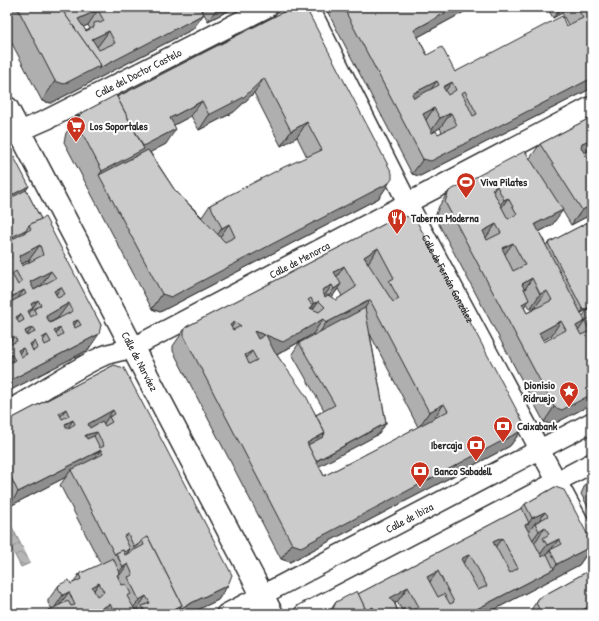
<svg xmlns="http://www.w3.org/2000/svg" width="599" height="621" font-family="'Patrick Hand',sans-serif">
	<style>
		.water { fill: url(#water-waves); stroke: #7e7e7e }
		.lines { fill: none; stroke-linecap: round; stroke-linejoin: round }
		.street-casing { stroke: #2b2b2b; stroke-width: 22 }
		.secondary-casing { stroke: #2b2b2b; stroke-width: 25 }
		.street { stroke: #fff; stroke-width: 19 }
		.secondary { stroke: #fff; stroke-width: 22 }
		.wall { fill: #afafaf; stroke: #2b2b2b; fill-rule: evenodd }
		.shaded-wall { fill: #8e8e8e; stroke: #2b2b2b }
		.building { fill: #cbcbcb; stroke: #2b2b2b; fill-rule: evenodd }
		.labels { text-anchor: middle; stroke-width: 4; stroke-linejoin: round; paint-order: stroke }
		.street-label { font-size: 11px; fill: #2b2b2b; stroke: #fff }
		.poi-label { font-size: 11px; font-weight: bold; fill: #2b2b2b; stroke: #fff; text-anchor: start }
	</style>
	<defs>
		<pattern id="water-waves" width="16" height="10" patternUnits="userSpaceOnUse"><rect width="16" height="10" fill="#b6b6b6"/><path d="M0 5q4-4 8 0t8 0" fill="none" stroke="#949494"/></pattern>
	</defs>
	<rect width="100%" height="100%" fill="#fff"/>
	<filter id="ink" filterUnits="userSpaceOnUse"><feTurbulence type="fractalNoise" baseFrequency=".025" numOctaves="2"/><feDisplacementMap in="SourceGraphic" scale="8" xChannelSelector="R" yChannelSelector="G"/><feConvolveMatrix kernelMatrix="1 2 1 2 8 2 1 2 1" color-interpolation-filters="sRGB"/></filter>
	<g filter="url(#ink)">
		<path class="water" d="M9,521L30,563L21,567L7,540V522Z"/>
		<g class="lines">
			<defs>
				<g id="street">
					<path id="s1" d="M309,7L407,202L592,547"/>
					<path id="s2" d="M7,137L48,119L268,7"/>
					<path id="s3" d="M7,411C40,394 69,371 103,356C112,352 123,351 132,348L592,106"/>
					<path id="s4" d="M226,614L592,422"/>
					<path d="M304,614L592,463"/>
				</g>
				<g id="secondary">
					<path id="s5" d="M7,108L272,614"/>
				</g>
			</defs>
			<use href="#street" class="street-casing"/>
			<use href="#secondary" class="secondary-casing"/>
			<use href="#street" class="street"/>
			<use href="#secondary" class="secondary"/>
		</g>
		<g class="wall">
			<path d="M7,7H60L62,10L200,7L193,29L51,103L42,101L7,34ZM88,25L90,29L86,31L83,27Z"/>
			<path d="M200,7H236L208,21Z"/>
			<path d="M293,7L389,183L379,198L160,312L152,309L64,142L66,133L80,114L117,97ZM254,93L281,146L297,137L307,157L210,205L202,217L174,189L150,152L166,144L174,125L191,116L199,130L234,112Z"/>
			<path d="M325,7H473L418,37L427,55L455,72L568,25L562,13L553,18L547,7H592V88L420,176L412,174ZM440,128L442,132L438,134L432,133V132Z"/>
			<path d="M592,117V154L590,150L584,153L592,214L571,225L562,210L552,225L539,232L546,245L548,243L592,220V404L552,425L544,422L435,217L439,206L449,191L530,158L540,144ZM527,303L530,309L536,306L537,307L527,313L524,307ZM587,310L583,316L581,313ZM551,336L552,338L544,342L543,340Z"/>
			<path d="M7,156L29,186L26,190L41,219L101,325L88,350L7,392ZM29,260L30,261L22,266V264Z"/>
			<path d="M400,216L521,431L510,446L290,562L281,559L173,351V346L186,327ZM338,289L342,296L336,300L332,297ZM313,334L314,336L299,343L292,354L324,410L316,415L277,355ZM370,334L418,427L324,476L319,466L379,434L386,423Z"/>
			<path d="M114,365L228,585L218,600L189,614H41L52,609L48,603V600L59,585L71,584L74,582L79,574L101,564L60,485L66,477L8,507L7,506V421Z"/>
			<path d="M592,475V514L581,494L585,485Z"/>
			<path d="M555,487L592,543V547L579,565L486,614H328L336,602L358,594L522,508L525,504ZM397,602L402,610L398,612L395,603Z"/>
			<path d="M592,569V614H528L539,598Z"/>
		</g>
		<g class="shaded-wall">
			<path d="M218,7H236L208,21Z"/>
			<path d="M456,7H473L403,45L414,30Z"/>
			<path d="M561,7H566L562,13L553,18Z"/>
			<path d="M98,10L88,25L72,32L78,19Z"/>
			<path d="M204,14L193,29L51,103L42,101L55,81L101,65Z"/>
			<path d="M109,31L98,46L86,52L92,39Z"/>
			<path d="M264,78L254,93L234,112L199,130L209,115Z"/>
			<path d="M592,78V88L420,176L412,174L423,159Z"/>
			<path d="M437,81L426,96L401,109L412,94Z"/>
			<path d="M452,82L441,97L443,87Z"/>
			<path d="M202,101L191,116L159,133L170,118Z"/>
			<path d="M434,108L424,123L423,114Z"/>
			<path d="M451,113L440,128L429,134L440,118Z"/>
			<path d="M307,122L297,137L281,146L291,131Z"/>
			<path d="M176,129L166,144L138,159L99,175L102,171L138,148Z"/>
			<path d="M592,139V147L590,150L572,158L582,143Z"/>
			<path d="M389,183L379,198L160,312L152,309L162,294Z"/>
			<path d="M29,186L18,201H7L10,196Z"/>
			<path d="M497,186L486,201L492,189Z"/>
			<path d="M508,198L498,213L493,215L504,200Z"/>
			<path d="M592,205V214L571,225L582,210Z"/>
			<path d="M563,210L552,225L525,239L535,224Z"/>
			<path d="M229,224L218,240L212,243L222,228Z"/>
			<path d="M496,224L485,239L483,231Z"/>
			<path d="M27,229L19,240L7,239Z"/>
			<path d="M513,243L502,258V248Z"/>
			<path d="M40,245L29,260L9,271L19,256Z"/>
			<path d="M378,248L368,263L364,257Z"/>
			<path d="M344,266L334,281V272Z"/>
			<path d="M51,271L41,286L26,294L30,282Z"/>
			<path d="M532,278L522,294V284Z"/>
			<path d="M341,284L330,300L323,304L334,289Z"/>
			<path d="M332,285L322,300L318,302L308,316L304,320L314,304L322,290Z"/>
			<path d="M61,287L51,302L54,291Z"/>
			<path d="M24,290L13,305L7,304L13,296Z"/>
			<path d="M547,291L536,306L530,309L540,294Z"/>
			<path d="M38,300L32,309L33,308L22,323L31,304Z"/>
			<path d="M370,300L360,316L315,339L326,323Z"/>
			<path d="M529,300L518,315L522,304Z"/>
			<path d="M69,303L58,318L36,331L46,316Z"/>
			<path d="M592,306L589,308L587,310L581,313L583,310Z"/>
			<path d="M21,314L12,326L16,317Z"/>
			<path d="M323,319L313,334L273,357L266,335Z"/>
			<path d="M78,320L67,335L73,322Z"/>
			<path d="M561,321L551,336L529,348L539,333Z"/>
			<path d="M585,321L575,336L576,326Z"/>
			<path d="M235,322L225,337L230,325Z"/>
			<path d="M33,327L22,342L25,331Z"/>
			<path d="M60,328L51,342L54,331Z"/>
			<path d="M254,331L265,335L255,350Z"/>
			<path d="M99,334L88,350L7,392V382Z"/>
			<path d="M47,335L36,351L38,348L42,338Z"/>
			<path d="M14,336L7,347V340Z"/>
			<path d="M35,341L26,354L30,344Z"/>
			<path d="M23,348L15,360L18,350Z"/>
			<path d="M252,351L241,366L245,355Z"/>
			<path d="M11,354L7,360V356Z"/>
			<path d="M592,394V404L552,425L544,422L554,407Z"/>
			<path d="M444,404L433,419L419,427L429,412Z"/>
			<path d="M66,409L55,424L59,413Z"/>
			<path d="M113,410L103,425L77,439L88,424Z"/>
			<path d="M73,420L63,436L65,424Z"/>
			<path d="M386,423L379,434L305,474L313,463Z"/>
			<path d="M521,431L510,446L290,562L281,559L292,544Z"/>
			<path d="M97,432L86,447L85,435Z"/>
			<path d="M325,433L315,448L304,447L307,443Z"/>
			<path d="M101,450L90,465L71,470L66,477L8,507L18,492Z"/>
			<path d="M545,512L536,525L535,523L528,533L525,525L529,523L532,518Z"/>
			<path d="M545,527L532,547L525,550L539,531Z"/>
			<path d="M502,538L491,553L493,542Z"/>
			<path d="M559,539L550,551V550L543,559L533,564L547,545Z"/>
			<path d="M139,544L129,559L124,562L134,547Z"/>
			<path d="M592,546L579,565L486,614H467L554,569L557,564Z"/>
			<path d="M130,549L121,563L117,556Z"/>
			<path d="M470,554L459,569L461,559Z"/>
			<path d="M128,564L114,583L106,590L123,567Z"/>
			<path d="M438,571L427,586V577Z"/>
			<path d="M99,583L89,598L92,587Z"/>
			<path d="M228,585L218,600L189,614H176L179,609Z"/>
			<path d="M408,587L397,602L393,604L390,598L401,591Z"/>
			<path d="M69,592L58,607L53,610L63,595Z"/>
			<path d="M146,596L134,614H129L139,600Z"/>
			<path d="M110,604L104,614L102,608Z"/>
			<path d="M182,605L176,614H164Z"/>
			<path d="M592,605V610L589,614H575Z"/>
			<path d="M373,607L368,614H361L362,613Z"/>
			<path d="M365,608L361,614H352Z"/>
			<path d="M453,609L449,614H443Z"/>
		</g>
		<g class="building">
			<path d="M17,7H60L101,65L64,84L55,81Z"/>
			<path d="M67,7H200L204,14L98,69L101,65L62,10ZM98,10L104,21L100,23L98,22L94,23V27L86,31L78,19ZM109,31L115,43L99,50L92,39Z"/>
			<path d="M293,7H303L306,8L392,173V179L389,183L171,297L162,294L99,175L148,150L174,189L225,242L235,237L229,224L222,228L210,205L284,167L322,150L307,122L291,131L264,78L244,97L209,115L202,101L170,118L176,129L143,146L117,97Z"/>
			<path d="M343,7H456L414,30L427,55L442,47L455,72L562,16L566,26L583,18L577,7H592V78L431,161L423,159ZM437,81L439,85L414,98L412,94ZM452,82L456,90L448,95L443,87ZM465,91L477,114L473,116L462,93ZM434,108L440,118L451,113L457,125L438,134L436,131L432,133L423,114Z"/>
			<path d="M116,95L144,149L102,171L77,123L80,114Z"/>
			<path d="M592,117V139L582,143L581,147L587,158L592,155V205L582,210L540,144Z"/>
			<path d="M525,151L563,210L535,224L585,321L592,317V394L562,410L554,407L445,202L449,191ZM497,186L504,200L508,198L517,214L508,219L492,189ZM496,224L501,233L487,240L483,231ZM513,243L525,265L513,271L502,248ZM532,278L540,294L547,291L552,300L527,313L522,304L529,300L522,284ZM561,321L566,330L544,342L539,333ZM585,321L590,331L581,335L576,326Z"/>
			<path d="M7,156L14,157L29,186L10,196L7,190Z"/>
			<path d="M26,190L41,219L29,225L27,229L10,238L9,236L7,237V200Z"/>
			<path d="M400,216L412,217L416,220L523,422L521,431L301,547L292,544L184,336V331L186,327ZM378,248L394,278L389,281L399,299L393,302L364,257ZM344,266L356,287L336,300L328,295L325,297L322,290L332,285L334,289L341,284L334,272ZM311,298L314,304L319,301L325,307L319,312L310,308L313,306L308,300ZM370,300L429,412L444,404L448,411L324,476L307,443L325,433L306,396L274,351L266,335L283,342L323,319L326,323ZM235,322L241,326L233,330L230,325ZM254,331L265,335L258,339ZM252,351L257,360L249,364L245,355Z"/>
			<path d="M45,217L101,325L99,334L7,382V364L15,360L11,354L7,356V341L9,345L17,341L14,336L7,340V328V329L12,327L9,321L7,322V304L26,294L24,290L13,296L11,292L7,294V259L11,257L7,249V237L9,236L11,240L31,229L29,225ZM40,245L43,255L22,266L19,256ZM16,271L22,282L18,285L12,274ZM51,271L56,278L34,290L30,282ZM61,287L65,294L58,298L54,291ZM38,300L41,305L34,309L36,314L31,317L28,311L33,308L31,304ZM69,303L73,311L50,323L46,316ZM21,314L24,320L19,323L16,317ZM78,320L81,325L75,328L73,322ZM33,327L35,332L27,336L25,331ZM60,328L63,334L58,337L54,331ZM47,335L51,342L45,345L42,338ZM35,341L38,348L33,351L30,344ZM23,348L27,354L21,357L18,350Z"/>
			<path d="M592,220V306L583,310L548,243Z"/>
			<path d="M592,306V313L589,308Z"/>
			<path d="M365,308L386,423L316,461L308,445L323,437L325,433L316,415L335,405L299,343Z"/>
			<path d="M114,365L124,368L232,575L228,585L179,609L182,605L148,537L142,540L139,544L134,547L128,534L124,536L130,549L124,552L123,550L116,553L115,555L71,470L103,454L101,450L18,492L9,473L7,474V421ZM66,409L69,416L62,419L59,413ZM113,410L115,414L109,417L112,422L105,426L102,421L90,428L88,424ZM73,420L75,424L67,429L65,424ZM97,432L104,446L100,448L94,436L87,439L85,435Z"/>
			<path d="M555,487L564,490L592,543V546L557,564L550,550L562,544L559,539L547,545L543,538L549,534L545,527L539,531L535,523L548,516L545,512L532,518L525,504Z"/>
			<path d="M522,508L529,523L525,525L542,557L547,554L554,569L467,614H455L453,609L443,614H377L373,607L362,613L365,608L358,594ZM502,538L518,568L510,573L493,542ZM470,554L487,586L478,590L461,559ZM438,571L454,602L450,604L444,594L438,597L427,577ZM408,587L419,607L411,611L409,607L398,612L394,602H393L390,598L401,592V591Z"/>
			<path d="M148,537L182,605L164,614H146L142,606L150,603L146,596L139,600L128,577L133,575L128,564L123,567L116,553L123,550L125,555L144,545L142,540Z"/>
			<path d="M113,558L120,573L117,575L122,585L126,584L131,594L127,596L135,610L138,608L141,614H115L110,604L102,608L105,614H41L68,601L71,606L75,605L69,592L63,595L58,588L59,585L69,580L71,584L81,579L79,574ZM99,583L104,592L97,596L92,587Z"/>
			<path d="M592,569V605L575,614H542L536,603L539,598Z"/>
			<path d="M357,591L365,608L352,614H334L332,611L336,602Z"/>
			<path d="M32,611L33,614H27Z"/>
		</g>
	</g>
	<defs>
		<symbol id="supermarket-pin" viewBox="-11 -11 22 30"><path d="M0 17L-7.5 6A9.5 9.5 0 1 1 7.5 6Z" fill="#c8321e" stroke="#fff"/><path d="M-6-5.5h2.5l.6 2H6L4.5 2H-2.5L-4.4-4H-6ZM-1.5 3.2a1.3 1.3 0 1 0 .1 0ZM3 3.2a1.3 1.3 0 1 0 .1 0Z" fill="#fff"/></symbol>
		<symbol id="stadium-pin" viewBox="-11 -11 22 30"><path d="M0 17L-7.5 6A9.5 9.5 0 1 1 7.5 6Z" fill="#c8321e" stroke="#fff"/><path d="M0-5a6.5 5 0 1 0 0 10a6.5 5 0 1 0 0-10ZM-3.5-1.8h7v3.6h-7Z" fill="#fff"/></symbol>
		<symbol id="restaurant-pin" viewBox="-11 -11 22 30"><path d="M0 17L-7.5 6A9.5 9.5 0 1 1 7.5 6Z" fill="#c8321e" stroke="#fff"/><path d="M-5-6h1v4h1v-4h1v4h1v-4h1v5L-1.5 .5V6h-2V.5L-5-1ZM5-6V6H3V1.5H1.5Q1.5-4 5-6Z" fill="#fff"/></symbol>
		<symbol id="sight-pin" viewBox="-11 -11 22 30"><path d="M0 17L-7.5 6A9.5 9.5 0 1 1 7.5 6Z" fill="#c8321e" stroke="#fff"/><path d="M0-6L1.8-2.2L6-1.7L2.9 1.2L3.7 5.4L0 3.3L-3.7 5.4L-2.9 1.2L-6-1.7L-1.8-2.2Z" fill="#fff"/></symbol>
		<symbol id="bank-pin" viewBox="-11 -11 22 30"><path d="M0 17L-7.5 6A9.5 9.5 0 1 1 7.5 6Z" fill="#c8321e" stroke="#fff"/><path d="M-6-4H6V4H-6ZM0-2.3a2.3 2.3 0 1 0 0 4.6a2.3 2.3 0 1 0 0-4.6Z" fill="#fff"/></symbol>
	</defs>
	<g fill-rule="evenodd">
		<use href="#supermarket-pin" x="65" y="115" width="22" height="30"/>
		<use href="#stadium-pin" x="455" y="171" width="22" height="30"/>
		<use href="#restaurant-pin" x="386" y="207" width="22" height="30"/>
		<use href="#sight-pin" x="558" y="380" width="22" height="30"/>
		<use href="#bank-pin" x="492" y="415" width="22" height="30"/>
		<use href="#bank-pin" x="465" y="434" width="22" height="30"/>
		<use href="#bank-pin" x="409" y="460" width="22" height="30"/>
	</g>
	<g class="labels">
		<g class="street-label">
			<text dy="4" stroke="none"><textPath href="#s2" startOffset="146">Calle del Doctor Castelo</textPath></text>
			<text dy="4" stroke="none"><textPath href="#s3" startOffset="330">Calle de Menorca</textPath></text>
			<text dy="4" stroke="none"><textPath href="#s1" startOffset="305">Calle de Fernán González</textPath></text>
			<text dy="4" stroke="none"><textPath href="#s5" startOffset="286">Calle de Narváez</textPath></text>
			<text dy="4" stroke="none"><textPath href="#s4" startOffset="207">Calle de Ibiza</textPath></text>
		</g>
		<g class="poi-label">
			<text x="90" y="130">Los Soportales</text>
			<text x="480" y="186">Viva Pilates</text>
			<text x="411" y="222">Taberna Moderna</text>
			<text x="555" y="389" text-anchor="end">Dionisio<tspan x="555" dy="13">Ridruejo</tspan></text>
			<text x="517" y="430">Caixabank</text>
			<text x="462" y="449" text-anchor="end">Ibercaja</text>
			<text x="434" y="475">Banco Sabadell</text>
		</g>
	</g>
	<rect width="599" height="621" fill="none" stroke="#fff" stroke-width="24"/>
	<rect x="12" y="12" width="575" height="597" fill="none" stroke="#2b2b2b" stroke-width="1.5" filter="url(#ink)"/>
</svg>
